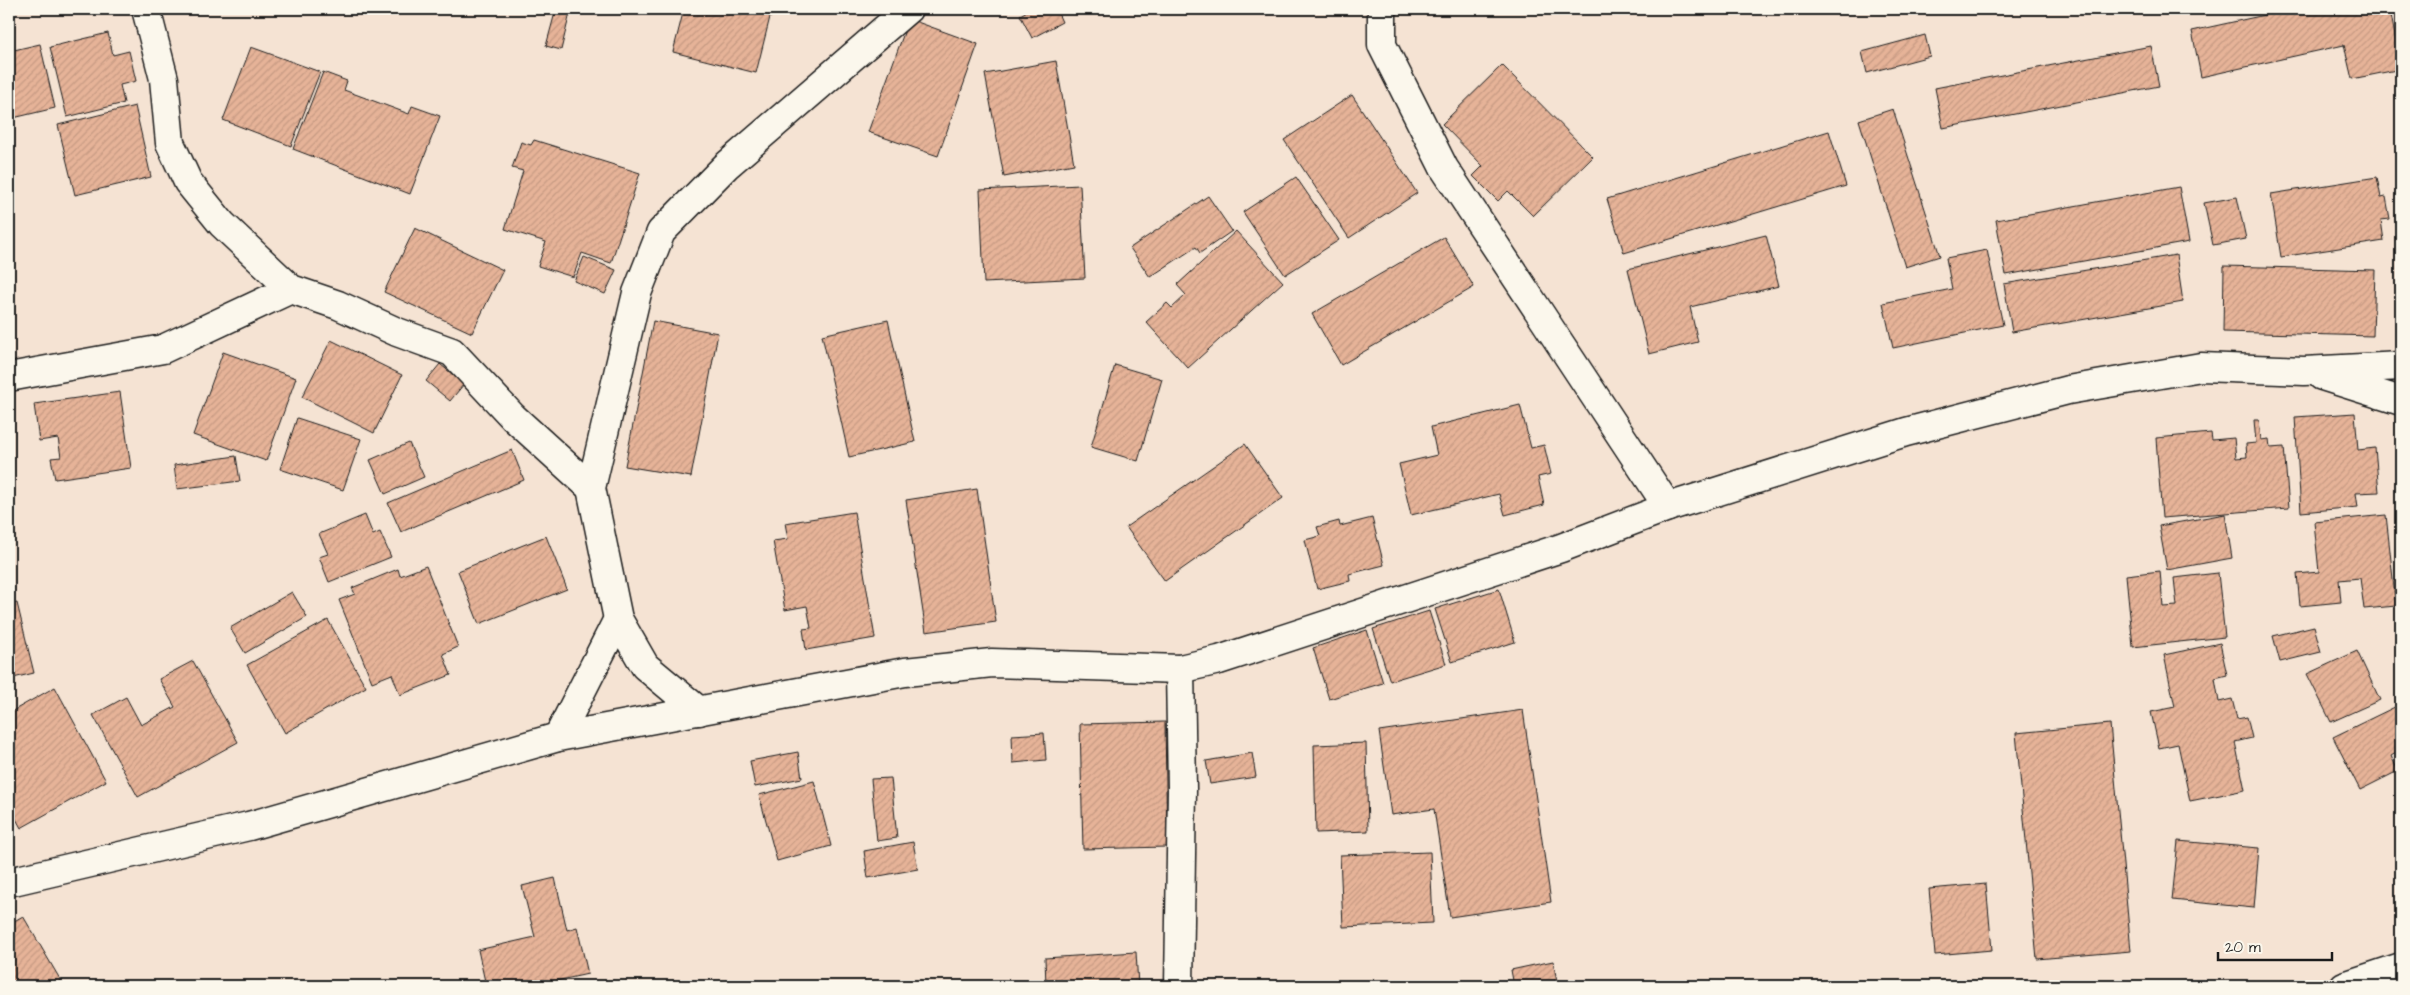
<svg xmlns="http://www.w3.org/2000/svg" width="2410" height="995" font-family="'Architects Daughter',sans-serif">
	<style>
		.building { fill: url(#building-hatch); stroke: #1c1c1c }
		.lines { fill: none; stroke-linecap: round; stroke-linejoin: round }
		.street-casing { stroke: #1c1c1c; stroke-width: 31 }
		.street { stroke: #fbf7ec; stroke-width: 28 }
	</style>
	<defs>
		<pattern id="building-hatch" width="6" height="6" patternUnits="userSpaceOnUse" patternTransform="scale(1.25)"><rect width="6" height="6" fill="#e6b398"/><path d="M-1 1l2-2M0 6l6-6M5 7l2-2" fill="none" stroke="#c59982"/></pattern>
	</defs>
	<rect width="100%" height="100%" fill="#f5e3d3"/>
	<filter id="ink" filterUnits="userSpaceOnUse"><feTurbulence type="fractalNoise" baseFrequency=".02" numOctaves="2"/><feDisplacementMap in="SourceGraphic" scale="10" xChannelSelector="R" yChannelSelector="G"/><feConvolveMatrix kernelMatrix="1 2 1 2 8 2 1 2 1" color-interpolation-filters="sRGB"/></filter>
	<g filter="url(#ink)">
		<g class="building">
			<path d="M556,9H571L561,50L546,46Z"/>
			<path d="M684,9H772L756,73L673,52Z"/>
			<path d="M1031,9H1056L1062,22L1032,38L1020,15Z"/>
			<path d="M2292,9H2390L2401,69L2352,79L2344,45L2201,77L2192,31Z"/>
			<path d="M909,19L978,44L938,156L868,132Z"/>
			<path d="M108,33L113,55L129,51L136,81L120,85L124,103L67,117L50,47Z"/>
			<path d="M1925,35L1930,56L1867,73L1862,52Z"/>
			<path d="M12,41L14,50L40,44L55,108L9,119V42Z"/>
			<path d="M2151,46L2159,86L1943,128L1935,88Z"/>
			<path d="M251,47L320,72L291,146L223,120Z"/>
			<path d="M1056,61L1074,164L1004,177L985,74Z"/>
			<path d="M1502,65L1593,157L1533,216L1508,191L1498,201L1473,176L1483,166L1442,124Z"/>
			<path d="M323,72L347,81L344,90L409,114L412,106L440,116L410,194L293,149Z"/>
			<path d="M1352,95L1417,193L1349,238L1284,140Z"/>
			<path d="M135,106L151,177L75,195L58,125Z"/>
			<path d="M1893,109L1940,256L1905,267L1859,120Z"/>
			<path d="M1829,131L1846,186L1624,253L1607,199Z"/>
			<path d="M534,140L640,173L611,263L582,253L573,277L538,266L546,242L505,229L523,171L512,168L521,142L531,145Z"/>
			<path d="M1296,177L1339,240L1285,275L1243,212Z"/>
			<path d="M2377,177L2381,198L2386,197L2390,219L2381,220L2384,241L2281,257L2271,194Z"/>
			<path d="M1080,185L1085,278L984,283L980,190Z"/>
			<path d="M2179,187L2189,242L2006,275L1996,220Z"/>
			<path d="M1208,196L1232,231L1200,253L1196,247L1150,277L1130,248Z"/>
			<path d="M2237,197L2246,239L2213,245L2204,203Z"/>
			<path d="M415,228L503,270L472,333L384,292Z"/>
			<path d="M1236,231L1283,282L1188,368L1146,322L1167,303L1172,308L1186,295L1177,285Z"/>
			<path d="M1766,235L1779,286L1690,307L1698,342L1649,354L1628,269Z"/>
			<path d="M1444,237L1474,287L1341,365L1312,314Z"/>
			<path d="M1987,250L2003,325L1893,348L1883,303L1952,289L1946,258Z"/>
			<path d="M2176,255L2183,302L2012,332L2004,284Z"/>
			<path d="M584,257L616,270L605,294L574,281Z"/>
			<path d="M2224,266L2375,270L2373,336L2223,332Z"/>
			<path d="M888,320L915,442L849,457L822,335Z"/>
			<path d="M653,321L718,333L691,477L625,466Z"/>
			<path d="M331,340L402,375L374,433L302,397Z"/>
			<path d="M223,352L296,378L266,461L193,435Z"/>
			<path d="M440,364L464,384L450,401L426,381Z"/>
			<path d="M1115,365L1162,379L1138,461L1091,447Z"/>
			<path d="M120,392L131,468L55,479L51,458L61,457L58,438L39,441L34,404Z"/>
			<path d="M1520,405L1531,448L1544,445L1551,474L1538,477L1544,505L1505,515L1499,494L1411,515L1399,464L1437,455L1431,427Z"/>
			<path d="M2355,413L2358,450L2375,448L2379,492L2356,493L2358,507L2301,512L2295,417Z"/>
			<path d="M297,418L361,439L343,490L280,469Z"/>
			<path d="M2254,420H2259L2261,440L2269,439L2270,448L2284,447L2289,508L2162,518L2156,438L2211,433L2212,440L2234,438L2236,458L2247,457L2246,444L2256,443Z"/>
			<path d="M409,443L424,477L385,494L370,460Z"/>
			<path d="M1245,444L1283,498L1165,581L1126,527Z"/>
			<path d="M512,450L524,480L401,532L388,503Z"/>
			<path d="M236,456L240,481L177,489L174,465Z"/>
			<path d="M977,489L996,622L926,632L906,500Z"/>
			<path d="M854,512L875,638L806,650L803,629L811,628L807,606L785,610L773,541L788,539L785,523Z"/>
			<path d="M2225,514L2232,558L2167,570L2159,526Z"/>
			<path d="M365,515L373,535L380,532L391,557L329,582L319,557L328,554L319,534Z"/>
			<path d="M2386,515L2396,606L2364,609L2360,578L2339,580L2341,602L2300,606L2297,574L2319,572L2314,522Z"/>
			<path d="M1372,518L1384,565L1349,574L1350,581L1317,589L1305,540L1320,536L1317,527L1339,521L1340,526Z"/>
			<path d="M546,536L567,589L479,624L458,571Z"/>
			<path d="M426,566L458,647L443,654L451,675L400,695L392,674L372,682L339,600L355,594L352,588L398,569L400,576Z"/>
			<path d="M2160,571L2163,607L2177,606L2174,578L2218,573L2225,637L2133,647L2126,575Z"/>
			<path d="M1499,589L1515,642L1452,662L1435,609Z"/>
			<path d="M292,592L307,617L245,653L230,628Z"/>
			<path d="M17,603L34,673L9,679V605Z"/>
			<path d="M1429,611L1446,664L1390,681L1373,629Z"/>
			<path d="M328,620L366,687L285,733L247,665Z"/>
			<path d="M2314,626L2321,652L2280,662L2273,636Z"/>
			<path d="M1367,630L1383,683L1329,699L1313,648Z"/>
			<path d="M2220,643L2227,675L2215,678L2219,702L2232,699L2237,719L2247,717L2252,738L2235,742L2245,790L2190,801L2178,744L2159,748L2151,712L2175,707L2164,655Z"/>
			<path d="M2357,651L2380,700L2331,722L2307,674Z"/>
			<path d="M193,661L238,742L138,797L93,715L126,697L141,725L175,707L159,679Z"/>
			<path d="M55,687L106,781L21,828L9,806V713Z"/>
			<path d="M2401,704V750L2391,756L2398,771L2360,790L2333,737Z"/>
			<path d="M1523,710L1551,902L1450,917L1434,809L1391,815L1379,731Z"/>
			<path d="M1165,722L1167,847L1083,849L1080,724Z"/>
			<path d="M2110,724L2131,951L2037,959L2016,733Z"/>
			<path d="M1044,733L1046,760L1013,763L1012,735Z"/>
			<path d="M1366,743L1368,831L1316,833L1314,745Z"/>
			<path d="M798,752L802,778L755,787L750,761Z"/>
			<path d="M1252,753L1256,777L1210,784L1206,761Z"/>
			<path d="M891,778L897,838L877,841L871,779Z"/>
			<path d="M814,781L831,846L777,861L759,795Z"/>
			<path d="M2178,841L2259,848L2254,908L2172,900Z"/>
			<path d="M913,842L918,869L868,878L864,851Z"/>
			<path d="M1430,852L1433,923L1343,927L1340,855Z"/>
			<path d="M555,878L567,930L577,927L588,974L533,986H486L478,950L535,937L522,886Z"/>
			<path d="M1986,884L1992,950L1935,955L1929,889Z"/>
			<path d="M23,916L64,986H9V924Z"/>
			<path d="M1136,952L1138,986H1046L1045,958Z"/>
			<path d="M1553,961L1558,986H1514L1511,970Z"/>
		</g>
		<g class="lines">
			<defs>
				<g id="street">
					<path d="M146,9L164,79L170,143L188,182L222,224L291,289L338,305L397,332L452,352L513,417L591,488"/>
					<path d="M1382,9V45L1444,168L1668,507"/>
					<path d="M2322,376L2401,401"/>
					<path d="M9,377L163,349L291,289"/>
					<path d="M699,711L645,666L618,619L591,488L637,293L661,232L726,166L908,9"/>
					<path d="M558,737L618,619"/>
					<path d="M9,882L249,826L558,737L905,672L992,663L1180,669L1219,660L1561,548L1668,507L1906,432L2068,390L2201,367L2304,371L2401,366"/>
					<path d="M1179,986L1182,789L1180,669"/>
					<path d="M2344,986L2401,967"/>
				</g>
			</defs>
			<use href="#street" class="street-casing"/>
			<use href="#street" class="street"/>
		</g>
	</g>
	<rect width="2410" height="995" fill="none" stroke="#fbf7ec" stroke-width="30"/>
	<rect x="15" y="15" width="2380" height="965" fill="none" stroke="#1c1c1c" stroke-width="2" filter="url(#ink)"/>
	<path d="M2218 952v8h114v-8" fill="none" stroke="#1c1c1c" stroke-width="2.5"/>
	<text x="2225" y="952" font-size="15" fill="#1c1c1c" stroke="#fbf7ec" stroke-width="4" paint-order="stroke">20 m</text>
</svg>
